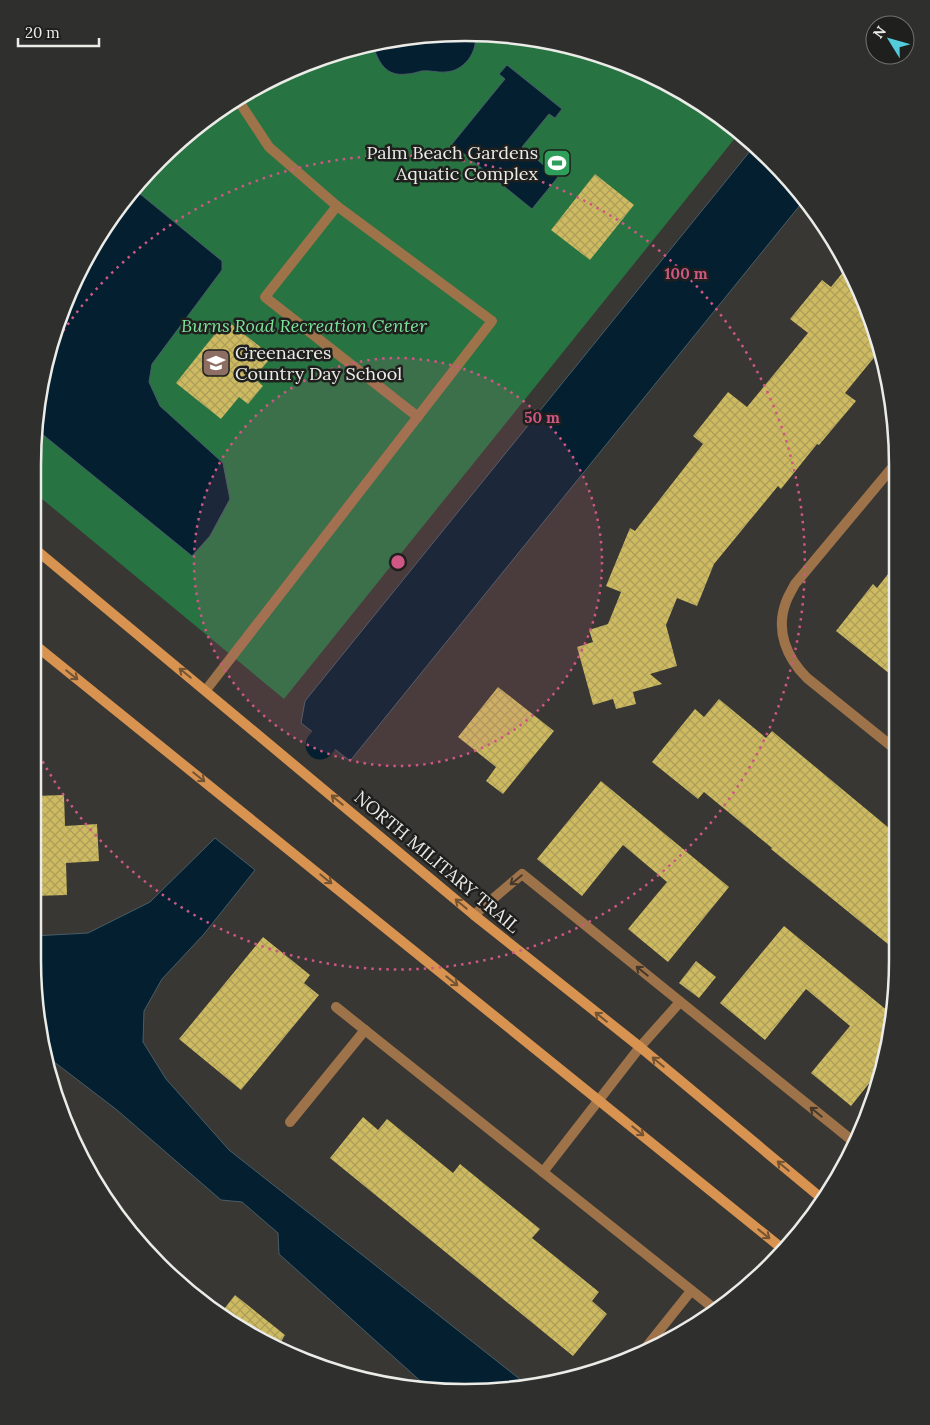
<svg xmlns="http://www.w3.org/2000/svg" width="930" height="1425" font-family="Lora,serif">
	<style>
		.park { fill: #287342 }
		.water { fill: #042030; stroke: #495d67 }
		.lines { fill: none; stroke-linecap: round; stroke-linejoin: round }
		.canal { stroke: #042030; stroke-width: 29 }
		.building { fill: url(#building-cross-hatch) }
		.service { stroke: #9e734a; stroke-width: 10 }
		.minor { stroke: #9e734a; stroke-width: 10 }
		.secondary { stroke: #d7934f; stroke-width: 10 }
		.oneway { stroke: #725334 }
		.oneway2 { stroke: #45382a }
		.ring { fill: none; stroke: #ce5785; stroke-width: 2.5; stroke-dasharray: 2.5 5 }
		.labels { text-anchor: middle; stroke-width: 5; stroke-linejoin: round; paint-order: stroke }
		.poi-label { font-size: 18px; fill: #ebebe8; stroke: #1f1f1d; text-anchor: end }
		.park-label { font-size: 18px; font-style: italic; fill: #7be49a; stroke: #1f1f1d }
		.street-label { font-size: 18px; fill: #ebebe8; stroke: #1f1f1d }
		.rim { fill: none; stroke: #ebebe8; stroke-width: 2.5 }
		.centre { fill: #ce5785; stroke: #1f1f1d; stroke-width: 2.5 }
		.ring-label { font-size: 15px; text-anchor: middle; font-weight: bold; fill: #ce5785; stroke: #1f1f1d; stroke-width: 5; stroke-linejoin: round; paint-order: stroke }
	</style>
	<defs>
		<pattern id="building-cross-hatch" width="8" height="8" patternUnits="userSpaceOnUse" patternTransform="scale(1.25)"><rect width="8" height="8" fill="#cebb61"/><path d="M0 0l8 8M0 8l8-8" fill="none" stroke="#ac9e5a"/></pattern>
	</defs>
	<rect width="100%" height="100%" fill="#383733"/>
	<path class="park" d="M436,33L521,36L604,55L681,90L740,132L284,699L36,494V408L77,274L140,180L201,122L273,77L353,47Z"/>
	<g class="water">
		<path d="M436,33L475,35C478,52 464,71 446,72C438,73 430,70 422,71C417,72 412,74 407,74C386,77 379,63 373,46V44Z"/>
		<path d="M507,65L562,109L555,118L549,114L522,147L558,177L532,209L452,144L505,79L499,74Z"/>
		<path d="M755,145L805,199L350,761L301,723L305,701Z"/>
		<path d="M134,189L222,261V270L152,364L149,382L160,406L223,463L230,499L210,536L192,556L36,429V408L77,274Z"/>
		<path d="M215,838L255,870L204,934L162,979L144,1011L143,1042L166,1079L229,1150L526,1384L465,1392L426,1386L279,1254L278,1233L242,1202L221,1200L117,1110L49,1058L33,960V936L88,933L150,902Z"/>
	</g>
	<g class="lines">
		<path class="canal" d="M320,745L348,709"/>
	</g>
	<g class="building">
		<path d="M595,174L634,205L590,260L551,230Z"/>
		<path d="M848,266L853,274L881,349L845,393L856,401L819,445L817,444L781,489L778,486L714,564L697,606L677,598L666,625L677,666L650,674L662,684L633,692L636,704L616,709L613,699L593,705L577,647L593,642L589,630L608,624L621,592L606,586L630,528L635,531L703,444L693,436L728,392L747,407L808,333L790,319L822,280L831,287Z"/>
		<path d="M226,320L272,356L254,378L263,386L248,404L239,397L221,419L176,383Z"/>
		<path d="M896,564V599L895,678L836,631L873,584L877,588Z"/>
		<path d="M498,687L554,731L503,794L486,781L496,767L458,737Z"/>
		<path d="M719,699L766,738L772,731L895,833L894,949L771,849L772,848L704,792L698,799L652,762L695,709L704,717Z"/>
		<path d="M601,781L729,887L668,962L628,929L667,882L623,845L582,896L537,859Z"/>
		<path d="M64,795L65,826L97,824L99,861L66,863L67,895L33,896L34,796Z"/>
		<path d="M784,926L894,1016L879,1071L851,1106L811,1073L850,1026L806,989L765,1040L720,1003Z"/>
		<path d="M263,937L310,975L304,983L319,995L241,1090L179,1039Z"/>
		<path d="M696,961L716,977L699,998L679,983Z"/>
		<path d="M363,1117L378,1130L387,1119L453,1173L460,1164L540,1229L532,1238L599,1292L592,1301L607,1314L573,1356L330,1158Z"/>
		<path d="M235,1295L285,1335L279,1345L221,1313Z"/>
	</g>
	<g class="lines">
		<g class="service">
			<path d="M337,206L265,297L418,417"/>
			<path d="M206,690L492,321L337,206L269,147L238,100"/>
			<path d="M474,915L522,874L854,1142"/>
			<path d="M336,1007L716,1310"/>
			<path d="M290,1122L365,1030"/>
			<path d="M543,1172L640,1047L680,1002"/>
			<path d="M647,1346L691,1291"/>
		</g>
		<path class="minor" d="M895,749L807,678C787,658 775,631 786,602C788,596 792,590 795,584L896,463"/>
		<g class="secondary">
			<path d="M35,549L474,915L640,1047L820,1197"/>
			<path d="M35,645L784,1250"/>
		</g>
	</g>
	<defs><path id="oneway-shaft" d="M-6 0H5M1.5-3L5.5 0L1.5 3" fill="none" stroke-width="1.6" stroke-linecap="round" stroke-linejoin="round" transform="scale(1.25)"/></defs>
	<g class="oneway">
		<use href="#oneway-shaft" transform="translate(185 673) rotate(-141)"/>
		<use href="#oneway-shaft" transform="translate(72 675) rotate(39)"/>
		<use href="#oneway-shaft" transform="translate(199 777) rotate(39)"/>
		<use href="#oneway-shaft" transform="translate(337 800) rotate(-140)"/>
		<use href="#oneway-shaft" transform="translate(326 879) rotate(39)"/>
		<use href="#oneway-shaft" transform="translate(461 904) rotate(-140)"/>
		<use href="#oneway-shaft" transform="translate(452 981) rotate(39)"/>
		<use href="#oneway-shaft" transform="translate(601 1017) rotate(-141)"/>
		<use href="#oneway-shaft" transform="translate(658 1062) rotate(-140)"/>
		<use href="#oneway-shaft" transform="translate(638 1131) rotate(39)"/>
		<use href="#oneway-shaft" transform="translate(783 1166) rotate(-140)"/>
		<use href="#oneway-shaft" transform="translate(764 1234) rotate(39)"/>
	</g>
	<g class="oneway2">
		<use href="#oneway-shaft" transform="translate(516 880) rotate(141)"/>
		<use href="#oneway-shaft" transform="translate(642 971) rotate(-141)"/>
		<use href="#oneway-shaft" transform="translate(816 1112) rotate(-141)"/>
	</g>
	<circle cx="398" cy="562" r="204" fill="#ce5785" fill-opacity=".12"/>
	<g class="ring">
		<circle cx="398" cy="562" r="204"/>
		<path d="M59 337A407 407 0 1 1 35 747"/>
	</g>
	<defs>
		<symbol id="stadium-square" viewBox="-11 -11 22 22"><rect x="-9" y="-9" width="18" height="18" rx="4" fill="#2e9e5b" stroke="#1f1f1d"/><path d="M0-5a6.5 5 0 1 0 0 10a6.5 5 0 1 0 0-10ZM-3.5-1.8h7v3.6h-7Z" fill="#fff"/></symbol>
		<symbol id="school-square" viewBox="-11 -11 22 22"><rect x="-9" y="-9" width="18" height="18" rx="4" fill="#8d6e63" stroke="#1f1f1d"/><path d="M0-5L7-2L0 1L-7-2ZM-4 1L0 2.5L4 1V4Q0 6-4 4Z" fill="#fff"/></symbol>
	</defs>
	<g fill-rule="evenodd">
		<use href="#stadium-square" x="541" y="147" width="32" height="32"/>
		<use href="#school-square" x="200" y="347" width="32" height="32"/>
	</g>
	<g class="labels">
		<g class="poi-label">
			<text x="538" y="159">Palm Beach Gardens<tspan x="538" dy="21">Aquatic Complex</tspan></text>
			<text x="235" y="359" text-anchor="start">Greenacres<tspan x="235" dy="21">Country Day School</tspan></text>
		</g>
		<g class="park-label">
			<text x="304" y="332">Burns Road Recreation Center</text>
		</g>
		<g class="street-label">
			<text transform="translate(437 862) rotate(40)" y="6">NORTH MILITARY TRAIL</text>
		</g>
	</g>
	<path d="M0 0H930V1425H0ZM465 41H465A424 424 0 0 1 889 465V960A424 424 0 0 1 465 1384H465A424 424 0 0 1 41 960V465A424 424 0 0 1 465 41Z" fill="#2f2f2d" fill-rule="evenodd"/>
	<path class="rim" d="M465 41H465A424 424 0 0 1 889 465V960A424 424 0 0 1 465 1384H465A424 424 0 0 1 41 960V465A424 424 0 0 1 465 41Z"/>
	<circle cx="398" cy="562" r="8" class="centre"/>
	<g class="ring-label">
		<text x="686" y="279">100 m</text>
		<text x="542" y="423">50 m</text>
	</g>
	<g transform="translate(890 40) rotate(307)"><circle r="24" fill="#1f1f1d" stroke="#71716e"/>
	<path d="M0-4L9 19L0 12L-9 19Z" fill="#53cbdb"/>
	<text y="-8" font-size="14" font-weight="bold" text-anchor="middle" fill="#ebebe8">N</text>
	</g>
	<path d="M18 38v8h81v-8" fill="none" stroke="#ebebe8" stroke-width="2.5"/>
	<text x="25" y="38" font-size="15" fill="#ebebe8" stroke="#1f1f1d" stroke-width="4" paint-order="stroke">20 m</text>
</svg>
